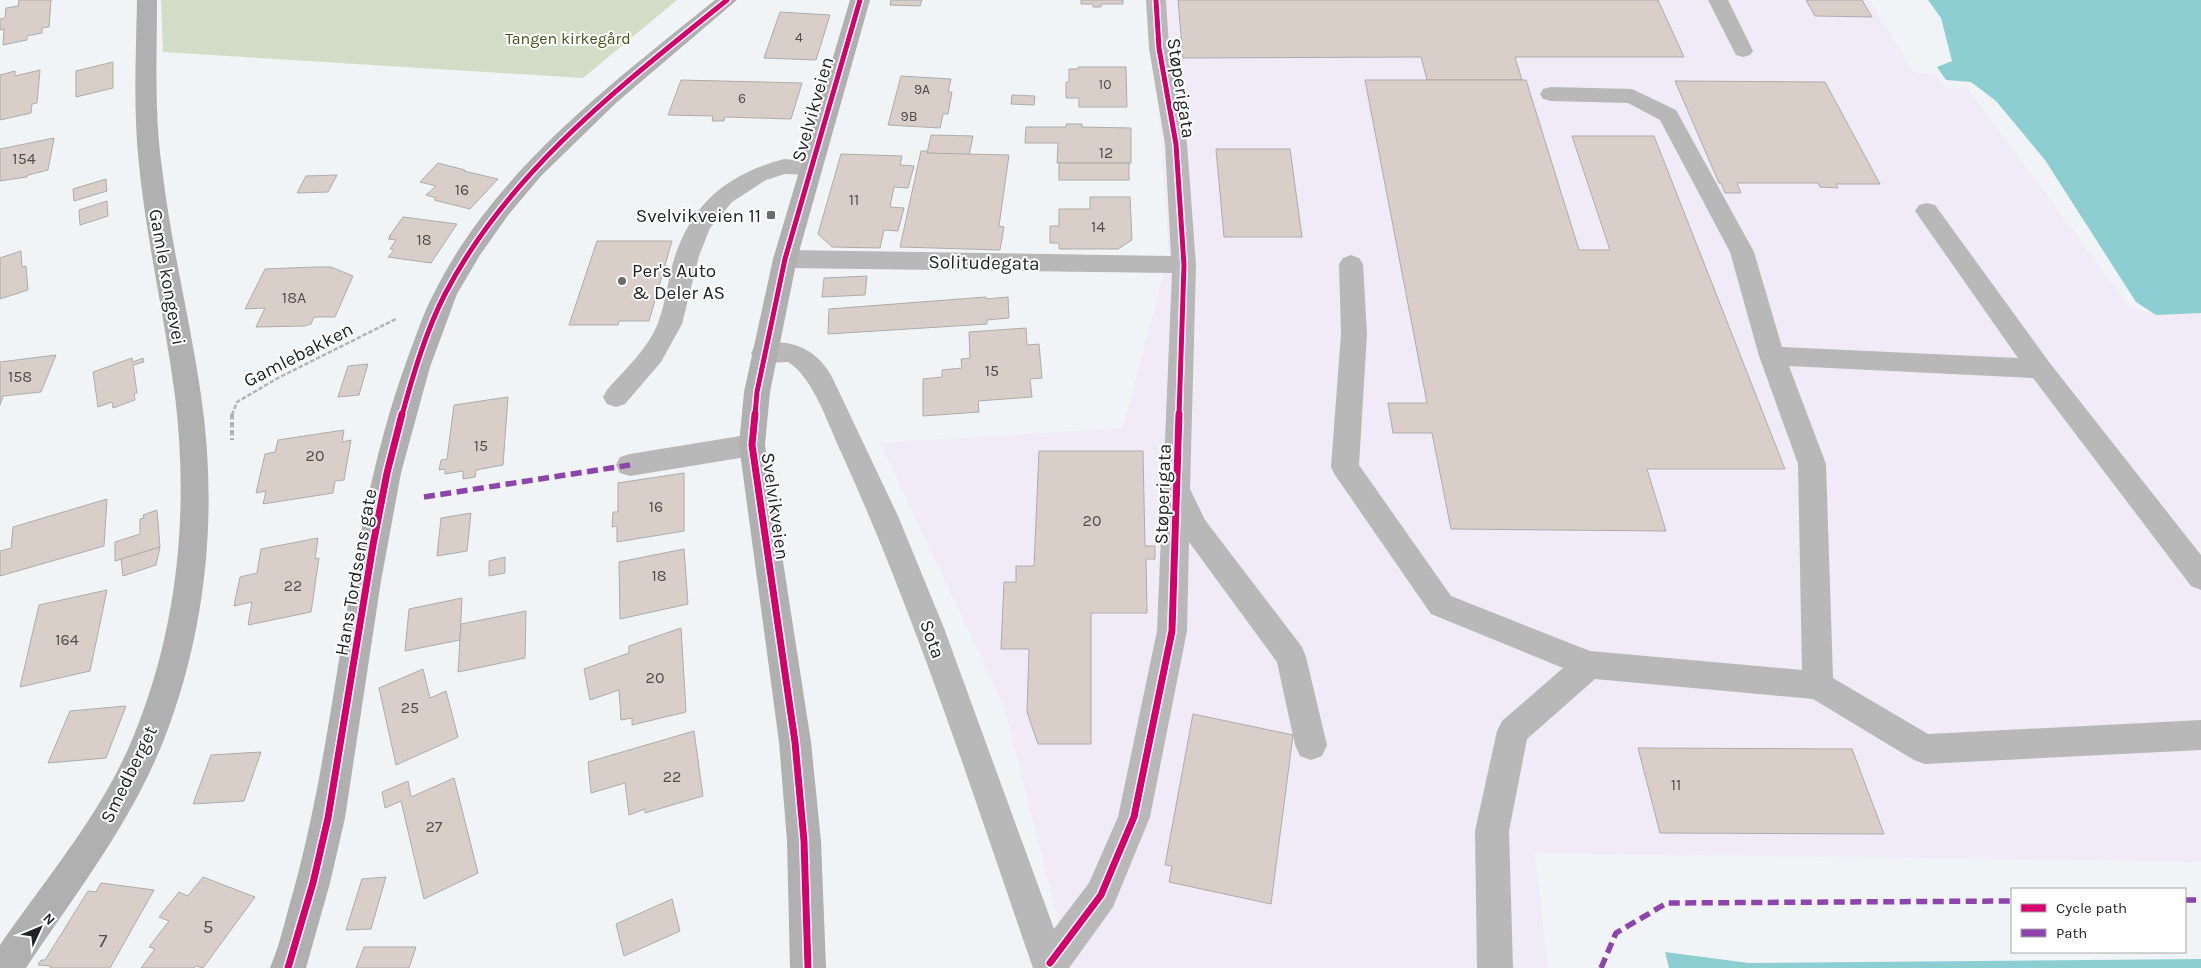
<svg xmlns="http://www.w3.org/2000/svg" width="2201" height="968" font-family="Karla,sans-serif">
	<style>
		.industrial { fill: #f0ebf7 }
		.green { fill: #d2ddc7 }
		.water { fill: #8dced2 }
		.building { fill: #d9cfc8; stroke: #acacad }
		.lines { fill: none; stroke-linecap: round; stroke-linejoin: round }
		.path-far1 { stroke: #b3b4b5; stroke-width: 2.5; stroke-dasharray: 4.5 2; stroke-linecap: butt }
		.path { stroke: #b3b4b5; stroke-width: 4; stroke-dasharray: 5.5 2.5; stroke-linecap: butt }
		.minor { fill: #b7b8b7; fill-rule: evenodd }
		.major { fill: #b0b0b0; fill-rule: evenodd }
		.quiet { stroke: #8e44ad; stroke-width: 5.5; stroke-dasharray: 11 5.5; stroke-linecap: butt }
		.cycleway-far1-casing { stroke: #fff; stroke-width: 8 }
		.cycleway-casing { stroke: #fff; stroke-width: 10 }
		.cycleway-far1 { stroke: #d6006c; stroke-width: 5 }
		.cycleway { stroke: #d6006c; stroke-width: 7 }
		.poi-dot { fill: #6a6d6e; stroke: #fff; stroke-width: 2 }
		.labels { text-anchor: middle; stroke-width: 4; stroke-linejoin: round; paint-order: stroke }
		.far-number-label { font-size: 14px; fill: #4f4f4e }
		.far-park-label { font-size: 16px; fill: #3d5514; stroke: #fff }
		.number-label { font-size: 16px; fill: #4f4f4e }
		.street-label { font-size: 19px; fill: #212425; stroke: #fff }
		.poi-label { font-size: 19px; fill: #212425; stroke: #fff; text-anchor: end }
		.near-number-label { font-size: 19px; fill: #4f4f4e }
	</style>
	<rect width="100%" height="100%" fill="#f1f4f6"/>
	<path class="industrial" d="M1154,0H1870L1914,73L1936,74L1946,88L1967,87L2128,305L2156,315L2201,313V862L1535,853L1548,968H1070L1004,706L880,443L1123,428L1169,253L1155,61Z"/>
	<path class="green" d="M161,0H677L583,78L163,52Z"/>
	<g class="water">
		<path d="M1928,0H2201V313L2156,315L2136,302L2045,160L1996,101L1971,82L1946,80L1937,67L1952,61L1941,18Z"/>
		<path d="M1665,952L1749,963L2201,959V968H1669Z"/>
	</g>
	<g class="building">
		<path d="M19,0H51L49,27L42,28V33L27,36V40L3,45L4,29L0,30V19L5,18L6,8L18,6Z"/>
		<path d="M891,0H922L920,6L890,5Z"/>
		<path d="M1081,0H1123V4H1101V7H1093V4H1081Z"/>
		<path d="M1178,0H1658L1684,57H1515L1522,80H1427L1421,57L1183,58Z"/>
		<path d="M1806,0H1862L1872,17L1815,16Z"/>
		<path d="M780,12L830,15L816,60L764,58Z"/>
		<path d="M113,62V88L76,97V71Z"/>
		<path d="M1078,67H1126L1127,107H1079V98H1066V82H1069V69H1078Z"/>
		<path d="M40,70L37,103L32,104L31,113L0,120V75L15,71V76Z"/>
		<path d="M901,76L951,79L948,92H952L948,114H943L940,128L888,125Z"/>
		<path d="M681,80L802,83L791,119L725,117L724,121H712L713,116L668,115Z"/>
		<path d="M1365,80H1526L1579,250H1610L1572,136H1654L1785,469H1647L1666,531L1451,529L1432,433H1393L1388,403H1427Z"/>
		<path d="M1675,81L1825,82L1880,184H1836L1838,188L1820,187L1818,183H1737L1741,193H1725L1721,183H1719Z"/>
		<path d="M1012,95L1035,96L1034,105L1011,104Z"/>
		<path d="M1066,124H1082V127L1131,128V163H1057L1058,143H1025L1026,127H1066Z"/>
		<path d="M931,135L973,136L969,155L927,153Z"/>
		<path d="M54,138L48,170L28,175L27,177L0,181V149Z"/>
		<path d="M1216,149H1290L1302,237H1224Z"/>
		<path d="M921,151H928L927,153L1009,155L999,226L1004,227L1000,250L900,247Z"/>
		<path d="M841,154L902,156L900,165L914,166L908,188L894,187L890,207L904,208L898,231L884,230L880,248L832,247L818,234Z"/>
		<path d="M438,163L465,170L464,171L498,179L470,209L434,200L436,198L426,195L436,186L420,182Z"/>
		<rect x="1059" y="163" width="70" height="17"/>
		<path d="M337,175L328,192L297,193L306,176Z"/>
		<path d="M106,179L107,191L74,201L73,189Z"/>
		<path d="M1090,197H1130L1132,240L1118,249H1059V243H1050V226H1059V209H1090Z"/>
		<path d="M107,201L108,216L80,225L79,210Z"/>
		<path d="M403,217L457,224L431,263L388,257L394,250L390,249L396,240L388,239L391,237H389Z"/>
		<path d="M597,241H672L649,321H619L618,325H569Z"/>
		<path d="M21,251L22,267L26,266L28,290L0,299V258Z"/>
		<path d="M315,267H331L353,276L335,317H314L311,324L305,326L256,327L265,308L245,309L265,269Z"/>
		<path d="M867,276L865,295L822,297L824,278Z"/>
		<path d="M986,297V299L1008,297L1009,318L987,320V324L828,334L829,309Z"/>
		<path d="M1026,328L1027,345L1039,344L1042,378L1030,379L1032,397L978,401L979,412L923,416V379L942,377V370L962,368L961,359L970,358L969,332Z"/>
		<path d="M56,355L41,392L3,396L0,405V362Z"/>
		<path d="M132,358L133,362L143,358L144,362L133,365L137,393L134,394L135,400L113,408L112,402L98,407L93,372Z"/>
		<path d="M368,364L359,395L338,397L348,366Z"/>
		<path d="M508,397L503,465L476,470L475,477L463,479V471L445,474V469L439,470L441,460L447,459L454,405Z"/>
		<path d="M344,430L342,442L351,440L344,480L335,481L333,493L263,504L266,491L256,493L265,454L275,452L278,440Z"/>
		<path d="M1039,451H1143L1145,546H1155V559H1146L1147,613H1091V744H1038L1027,712L1029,649H1001L1004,582H1016V566H1034Z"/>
		<path d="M684,473V531L617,542V526L612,527L613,512H618V483Z"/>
		<path d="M107,499L104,546L0,576V551L11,548L13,527Z"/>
		<path d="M157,510L160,547L115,561V542L140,534V519L144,518L143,515Z"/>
		<path d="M471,513L467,551L437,556L441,518Z"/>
		<path d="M318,538L315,559L319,558L311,612L248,625L252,602L234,606L240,577L257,573L261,549Z"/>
		<path d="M160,547L156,565L123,576L121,559Z"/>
		<path d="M684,549L688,604L620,619L619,562Z"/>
		<path d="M505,557V573L489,576V561Z"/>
		<path d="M107,590L90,671L20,687L39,605Z"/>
		<path d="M462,598L460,640L405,651L409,609Z"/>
		<path d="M526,611L525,658L458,672L461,624Z"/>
		<path d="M681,628L686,712L632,725V718L621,720L619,690L590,700L584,669L629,653V646Z"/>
		<path d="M423,669L430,698L446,691L458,737L396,765L379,688Z"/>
		<path d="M126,706L106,758L48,763L70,711Z"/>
		<path d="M1193,714L1293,735L1271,904L1169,882L1172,866L1165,865Z"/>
		<path d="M694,731L703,796L645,813V809L629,815L625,783L591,793L588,762Z"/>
		<path d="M1638,748L1852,749L1884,834L1660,833Z"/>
		<path d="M261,752L244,801L193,804L211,755Z"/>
		<path d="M454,778L478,873L424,899L401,801L385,808L382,792L408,781L411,797Z"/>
		<path d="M203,877L255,897L203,968L196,966L194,968H141L155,949L149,947L169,921L159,917L179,892L188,896Z"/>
		<path d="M386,877L371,929L346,930L362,879Z"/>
		<path d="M101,883L154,890L110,968H50L51,966L38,965L41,960H45L88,891L96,892Z"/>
		<path d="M672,899L680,931L624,956L616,924Z"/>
		<path d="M364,947H416L409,968H356Z"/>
	</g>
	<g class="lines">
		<path class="path-far1" d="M232,415L237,402L278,378L396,319"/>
		<path class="path" d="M232,414V440"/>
		<g class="minor">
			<path d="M1146,0H1166L1169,48L1187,144L1196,265L1190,489L1205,520L1302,647L1306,657L1327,745L1322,756L1311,760L1300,756L1295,745L1277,662L1189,542L1187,631L1150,817L1113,907L1069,968H1033C973,795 917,619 841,452C828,425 814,378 788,362L764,363L755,360L751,353L755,346C787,336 816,347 832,377L898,516L944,628L1054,929L1089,883L1118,817L1157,631L1172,273L785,268L777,265L773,259L777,253L785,250L1171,256L1165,144L1149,48Z"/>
			<path d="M1708,0H1728L1753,51L1750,55L1743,57L1736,55Z"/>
			<path d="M1551,87L1632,89L1676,110L1754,252L1782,347L2018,358L1915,211L1919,205L1927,203L1935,205L2049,362L2201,555V590L2191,586L2033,378L1789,366L1826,464L1833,678L1928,734L2201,720V750L1925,764L1914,760L1813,699L1595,679L1527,739L1509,831L1513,968H1477L1475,831L1497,731L1502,721L1563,668L1431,614L1335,475L1331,467L1341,334L1339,264L1343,258L1351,255L1359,258L1363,264L1367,334L1359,465L1451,596L1590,651L1802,670L1798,464L1759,356L1730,252L1660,120L1628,103L1551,101L1543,99L1540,94L1543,89Z"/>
			<path d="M784,159L819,162L822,167L819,172L811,175L785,174L766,180L732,202L710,228L699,256L682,324L661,362L625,404L616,407L607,404L603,397L607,390C625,369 648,349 658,323C666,302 668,278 675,256C694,201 729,174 784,159Z"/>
			<path d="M752,434L762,437L765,445L762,453L752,456L630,476L620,473L616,465L620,457L630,454Z"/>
		</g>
		<g class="major">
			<path d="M137,0H157C157,57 154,112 162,168C171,245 190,319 201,395C218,510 207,628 165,737C132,822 76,893 26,968H0V945C47,877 103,812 134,735C178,628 189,511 175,396C165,319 147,243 139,165C133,109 136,55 137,0Z"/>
			<path d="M715,0H737L616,103L542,175L509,214L480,255L457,294L430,367L401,473L381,581L345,818L330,883L306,968H270C278,949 283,929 288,910C313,826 326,740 340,654C356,553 373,452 408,357C416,336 423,314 433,295C494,171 610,85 715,0Z"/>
			<path d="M850,0H870L797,259L770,392L765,445L811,742L821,841L826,968H790L787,841L779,742L739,445L744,392L773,259Z"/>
		</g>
		<g class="quiet">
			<path d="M424,497L630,465"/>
			<path d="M2185,900H2201"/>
			<path d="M1601,968L1616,933L1667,903L2012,901"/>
		</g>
		<defs>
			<g id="cycleway-far1">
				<path d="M1156,0L1159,48L1176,144L1184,265L1179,415"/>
				<path d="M402,415C413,375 426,331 445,294C509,171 622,85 727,0"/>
				<path d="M755,415L757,392L785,259L860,0"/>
			</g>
			<g id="cycleway">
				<path d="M755,414L752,445L795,742L804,841L808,968"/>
				<path d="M1050,963L1101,895L1134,817L1172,631L1179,414"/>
				<path d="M288,968L313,883L328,818L373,545L387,473L402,414"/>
			</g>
		</defs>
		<use href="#cycleway-far1" class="cycleway-far1-casing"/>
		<use href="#cycleway" class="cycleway-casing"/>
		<use href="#cycleway-far1" class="cycleway-far1"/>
		<use href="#cycleway" class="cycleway"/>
	</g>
	<g class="poi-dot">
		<rect x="766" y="210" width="10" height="10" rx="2.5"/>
		<circle cx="622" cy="281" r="5"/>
	</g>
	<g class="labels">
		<g class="far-number-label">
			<text x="799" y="42">4</text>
			<text x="1105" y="89">10</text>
			<text x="922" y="94">9A</text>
			<text x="742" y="103">6</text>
			<text x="909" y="121">9B</text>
		</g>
		<g class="far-park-label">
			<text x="568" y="44">Tangen kirkegård</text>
		</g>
		<g class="number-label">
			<text x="1106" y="158">12</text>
			<text x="24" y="164">154</text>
			<text x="462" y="195">16</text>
			<text x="854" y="205">11</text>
			<text x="1098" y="232">14</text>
			<text x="424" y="245">18</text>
			<text x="294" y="303">18A</text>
			<text x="992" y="376">15</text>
			<text x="20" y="382">158</text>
			<text x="481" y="451">15</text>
			<text x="315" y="461">20</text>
			<text x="656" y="512">16</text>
			<text x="1092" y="526">20</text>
			<text x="659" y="581">18</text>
			<text x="293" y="591">22</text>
			<text x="67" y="645">164</text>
			<text x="655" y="683">20</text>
			<text x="410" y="713">25</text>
			<text x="672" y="782">22</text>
			<text x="1676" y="790">11</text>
			<text x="434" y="832">27</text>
		</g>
		<g class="street-label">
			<text transform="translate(1182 88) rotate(81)" y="7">Støperigata</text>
			<text transform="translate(812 109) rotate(-74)" y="7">Svelvikveien</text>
			<text transform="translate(984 262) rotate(1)" y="7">Solitudegata</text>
			<text transform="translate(168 277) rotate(80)" y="7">Gamle kongevei</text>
			<text transform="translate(298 354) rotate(-27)" y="7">Gamlebakken</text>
			<text transform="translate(1162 494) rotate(-88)" y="7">Støperigata</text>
			<text transform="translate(776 506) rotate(82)" y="7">Svelvikveien</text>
			<text transform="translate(355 572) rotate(-80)" y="7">Hans Tordsens gate</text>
			<text transform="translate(933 639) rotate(70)" y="7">Sota</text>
			<text transform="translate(128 774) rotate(-64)" y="7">Smedberget</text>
		</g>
		<g class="poi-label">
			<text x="761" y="222">Svelvikveien 11</text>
			<text x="632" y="277" text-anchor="start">Per's Auto<tspan x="632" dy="22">&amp; Deler AS</tspan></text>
		</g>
		<g class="near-number-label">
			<text x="208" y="933">5</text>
			<text x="103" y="947">7</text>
		</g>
	</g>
	<rect x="2011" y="888" width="175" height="65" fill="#ffffff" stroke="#a6a7a8"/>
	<rect x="2021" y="904" width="25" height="8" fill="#d6006c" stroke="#a6a7a8"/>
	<text x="2056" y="913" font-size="15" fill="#212425">Cycle path</text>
	<rect x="2021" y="929" width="25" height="8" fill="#8e44ad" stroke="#a6a7a8"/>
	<text x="2056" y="938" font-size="15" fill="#212425">Path</text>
	<g transform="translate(40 928) rotate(46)" stroke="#ffffff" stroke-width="4" paint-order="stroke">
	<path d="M0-4L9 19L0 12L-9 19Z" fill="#212425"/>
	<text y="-8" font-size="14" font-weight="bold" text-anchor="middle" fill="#212425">N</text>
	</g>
</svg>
